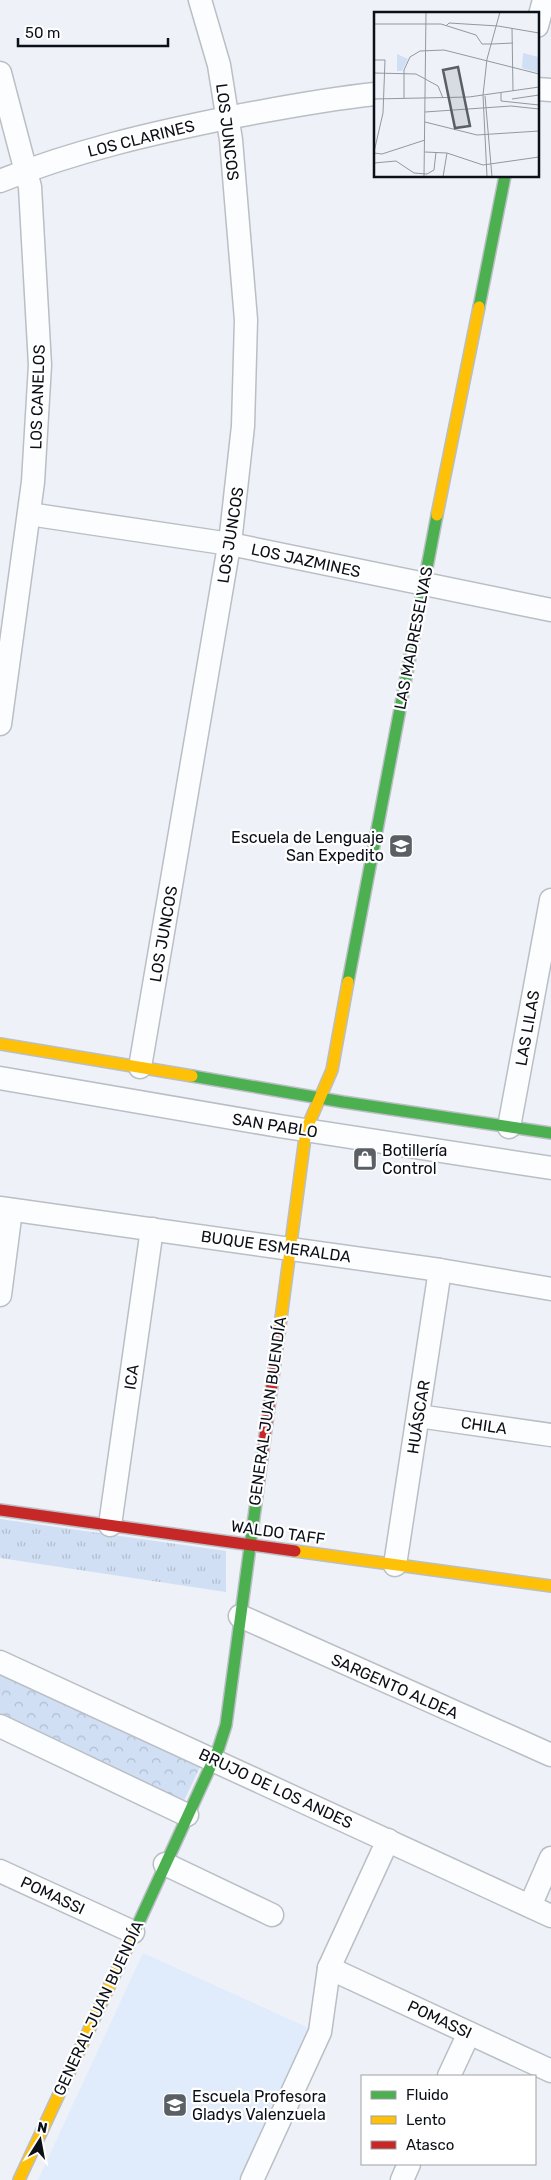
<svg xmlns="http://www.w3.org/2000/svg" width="551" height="2180" font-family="Rubik,sans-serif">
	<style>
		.built { fill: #e0ebfb }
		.grass { fill: url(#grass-tufts) }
		.park { fill: url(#park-crowns) }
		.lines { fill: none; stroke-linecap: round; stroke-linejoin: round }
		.street-casing { stroke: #babfc5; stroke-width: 25 }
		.fast-casing { stroke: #babfc5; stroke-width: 14 }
		.slow-casing { stroke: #babfc5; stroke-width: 14 }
		.jam-casing { stroke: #babfc5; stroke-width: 14 }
		.street { stroke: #fcfdfe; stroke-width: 22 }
		.fast { stroke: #4caf50; stroke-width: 11 }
		.slow { stroke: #ffc107; stroke-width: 11 }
		.jam { stroke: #c62828; stroke-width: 11 }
		.labels { text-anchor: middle; stroke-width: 4.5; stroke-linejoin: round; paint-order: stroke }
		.street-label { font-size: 16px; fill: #0b1018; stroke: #fff }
		.poi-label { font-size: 16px; fill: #0b1018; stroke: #fff; text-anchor: start }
		.inset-road { fill: none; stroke: #93989e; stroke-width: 1 }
		.view { fill: #5a5f66; fill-opacity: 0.15; stroke: #5a5f66; stroke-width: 2.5 }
		.inset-edge { fill: none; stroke: #0b1018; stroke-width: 2.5 }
	</style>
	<defs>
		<pattern id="grass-tufts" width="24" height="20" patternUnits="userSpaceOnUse" patternTransform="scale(1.25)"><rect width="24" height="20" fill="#d0dff4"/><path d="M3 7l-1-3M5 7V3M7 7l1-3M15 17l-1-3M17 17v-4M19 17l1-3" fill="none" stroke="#b1bed0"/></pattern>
		<pattern id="park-crowns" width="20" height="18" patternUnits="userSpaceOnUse" patternTransform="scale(1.25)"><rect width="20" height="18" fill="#d0dff4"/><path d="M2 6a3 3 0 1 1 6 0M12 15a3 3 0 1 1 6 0" fill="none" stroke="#b1bed0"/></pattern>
	</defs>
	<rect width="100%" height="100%" fill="#eef2f8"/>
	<path class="built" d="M143,1953L311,2029L242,2180H38Z"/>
	<path class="grass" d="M0,1519L226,1551V1592L0,1558Z"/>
	<path class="park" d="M0,1672L202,1763L182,1805L0,1720Z"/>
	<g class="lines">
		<defs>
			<g id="street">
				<path d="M537,26L544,0"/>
				<path d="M0,73L30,187L40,365L33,482L0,724"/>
				<path d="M537,89L551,90"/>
				<path d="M0,181C74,151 153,133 232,117C279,108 327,99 375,94"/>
				<path d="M29,514L230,544L551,610"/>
				<path d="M140,1067L231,534L243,426L246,320L231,140L219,65L200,0"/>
				<path d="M0,1078L279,1126L551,1168"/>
				<path d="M509,1127L551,900"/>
				<path d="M0,1208L440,1270L551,1289"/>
				<path d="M0,1295L11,1210"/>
				<path d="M418,1416L551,1435"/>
				<path d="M110,1525L152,1229"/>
				<path d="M395,1565L440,1270"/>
				<path d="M240,1616L551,1755"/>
				<path d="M0,1662L551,1916"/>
				<path d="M0,1726L187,1815"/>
				<path d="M165,1864L272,1915"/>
				<path d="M0,1871L133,1932"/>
				<path d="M530,1906L551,1858"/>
				<path d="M329,1968L551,2071"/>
				<path d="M449,2076L469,2033"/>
				<path d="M252,2180L320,2032L329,1968L388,1840"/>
				<path d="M402,2180L409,2164"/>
			</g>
			<g id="fast">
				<path d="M479,307L505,176"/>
				<path d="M348,982L437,515"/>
				<path d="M192,1076L343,1102L551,1133"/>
				<path d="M134,1933L218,1750L226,1725L259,1480"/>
			</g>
			<g id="slow">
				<path d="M437,515L479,307"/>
				<path d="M0,1044L192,1076"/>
				<path d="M280,1326L306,1130L332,1070L348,982"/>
				<path d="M295,1551L551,1586"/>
				<path d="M19,2180L134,1933"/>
			</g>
			<g id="jam">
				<path d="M259,1480L280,1326"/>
				<path d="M0,1510L295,1551"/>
			</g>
		</defs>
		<use href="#street" class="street-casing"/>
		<use href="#fast" class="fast-casing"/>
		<use href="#slow" class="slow-casing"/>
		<use href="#jam" class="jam-casing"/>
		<use href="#street" class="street"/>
		<use href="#fast" class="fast"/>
		<use href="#slow" class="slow"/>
		<use href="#jam" class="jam"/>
	</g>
	<defs>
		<symbol id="school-square" viewBox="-11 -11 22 22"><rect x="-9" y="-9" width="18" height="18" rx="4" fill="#5a5f66" stroke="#fff"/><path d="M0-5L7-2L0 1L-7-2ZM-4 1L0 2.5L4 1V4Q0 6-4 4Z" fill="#fff"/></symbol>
		<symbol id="shop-square" viewBox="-11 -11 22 22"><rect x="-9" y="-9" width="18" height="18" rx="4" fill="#5a5f66" stroke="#fff"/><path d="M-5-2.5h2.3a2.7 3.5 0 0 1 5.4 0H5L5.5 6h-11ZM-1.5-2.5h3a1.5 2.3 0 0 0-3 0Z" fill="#fff"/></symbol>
	</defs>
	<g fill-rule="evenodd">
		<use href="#school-square" x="387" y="832" width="28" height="28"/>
		<use href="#shop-square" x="351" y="1145" width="28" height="28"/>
		<use href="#school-square" x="161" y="2091" width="28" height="28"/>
	</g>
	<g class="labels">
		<g class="street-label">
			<text transform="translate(228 132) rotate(83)" y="6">LOS JUNCOS</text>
			<text transform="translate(141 138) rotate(-14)" y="6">LOS CLARINES</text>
			<text transform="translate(37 397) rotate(-88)" y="6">LOS CANELOS</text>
			<text transform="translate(230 535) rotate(-81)" y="6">LOS JUNCOS</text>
			<text transform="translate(306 560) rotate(12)" y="6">LOS JAZMINES</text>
			<text transform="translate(413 638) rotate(-79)" y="6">LAS MADRESELVAS</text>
			<text transform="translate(163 934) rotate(-80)" y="6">LOS JUNCOS</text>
			<text transform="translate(527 1028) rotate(-80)" y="6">LAS LILAS</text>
			<text transform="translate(275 1125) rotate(9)" y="6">SAN PABLO</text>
			<text transform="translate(276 1246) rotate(8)" y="6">BUQUE ESMERALDA</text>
			<text transform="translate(131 1377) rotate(-82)" y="6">ICA</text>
			<text transform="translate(267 1411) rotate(-82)" y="6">GENERAL JUAN BUENDÍA</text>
			<text transform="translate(418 1417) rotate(-81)" y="6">HUÁSCAR</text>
			<text transform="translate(484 1425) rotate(8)" y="6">CHILA</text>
			<text transform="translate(278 1532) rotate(8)" y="6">WALDO TAFF</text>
			<text transform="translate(395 1686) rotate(24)" y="6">SARGENTO ALDEA</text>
			<text transform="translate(276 1788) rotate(25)" y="6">BRUJO DE LOS ANDES</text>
			<text transform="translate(53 1895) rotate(25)" y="6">POMASSI</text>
			<text transform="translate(98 2008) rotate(-65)" y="6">GENERAL JUAN BUENDÍA</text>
			<text transform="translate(440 2019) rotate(25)" y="6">POMASSI</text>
		</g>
		<g class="poi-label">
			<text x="384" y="843" text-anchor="end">Escuela de Lenguaje<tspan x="384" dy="18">San Expedito</tspan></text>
			<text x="382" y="1156">Botillería<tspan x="382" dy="18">Control</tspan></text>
			<text x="192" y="2102">Escuela Profesora<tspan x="192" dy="18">Gladys Valenzuela</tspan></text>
		</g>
	</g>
	<g transform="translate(374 12)">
		<rect width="165" height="165" fill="#eef2f8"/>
		<path d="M149,41L165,45V61L148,56ZM23,42L34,47L28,59H23Z" fill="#d0dff4"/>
		<path class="inset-road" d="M0,12H67L102,23L108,32H118M72,14L75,11L124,14L165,21M138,16L139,79M118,32L139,31M0,48H11L9,101L0,140M0,61L42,62L64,74L69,86M127,81V89L165,93M111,84L118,165M30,86V58L36,45L46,39L70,38L165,62M0,87L95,85L165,75M138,87L165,83M51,100L137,94L165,97M51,110L103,123L165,119M51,140L73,141L109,153L165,145M0,141L8,142L51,128M0,151L22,149L40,161L53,162L60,158L62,140M50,165L52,0M69,165L73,141M113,165L109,83L113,47L126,0"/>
		<path class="view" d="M84,55L96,114L81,116L69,58Z"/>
		<rect width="165" height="165" class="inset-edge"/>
	</g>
	<rect x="361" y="2075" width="175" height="90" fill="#ffffff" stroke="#9d9fa3"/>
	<rect x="371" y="2091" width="25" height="8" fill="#4caf50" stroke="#9d9fa3"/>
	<text x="406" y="2100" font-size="15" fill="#0b1018">Fluido</text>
	<rect x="371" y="2116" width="25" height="8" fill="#ffc107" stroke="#9d9fa3"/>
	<text x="406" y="2125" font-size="15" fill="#0b1018">Lento</text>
	<rect x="371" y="2141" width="25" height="8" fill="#c62828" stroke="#9d9fa3"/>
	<text x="406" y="2150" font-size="15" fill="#0b1018">Atasco</text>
	<g transform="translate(40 2140) rotate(11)" stroke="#ffffff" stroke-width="4" paint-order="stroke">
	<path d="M0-4L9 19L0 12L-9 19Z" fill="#0b1018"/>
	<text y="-8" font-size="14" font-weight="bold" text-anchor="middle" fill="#0b1018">N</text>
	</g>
	<path d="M18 38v8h150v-8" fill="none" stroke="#0b1018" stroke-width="2.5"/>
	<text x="25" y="38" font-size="15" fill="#0b1018" stroke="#ffffff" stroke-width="4" paint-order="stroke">50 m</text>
</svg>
